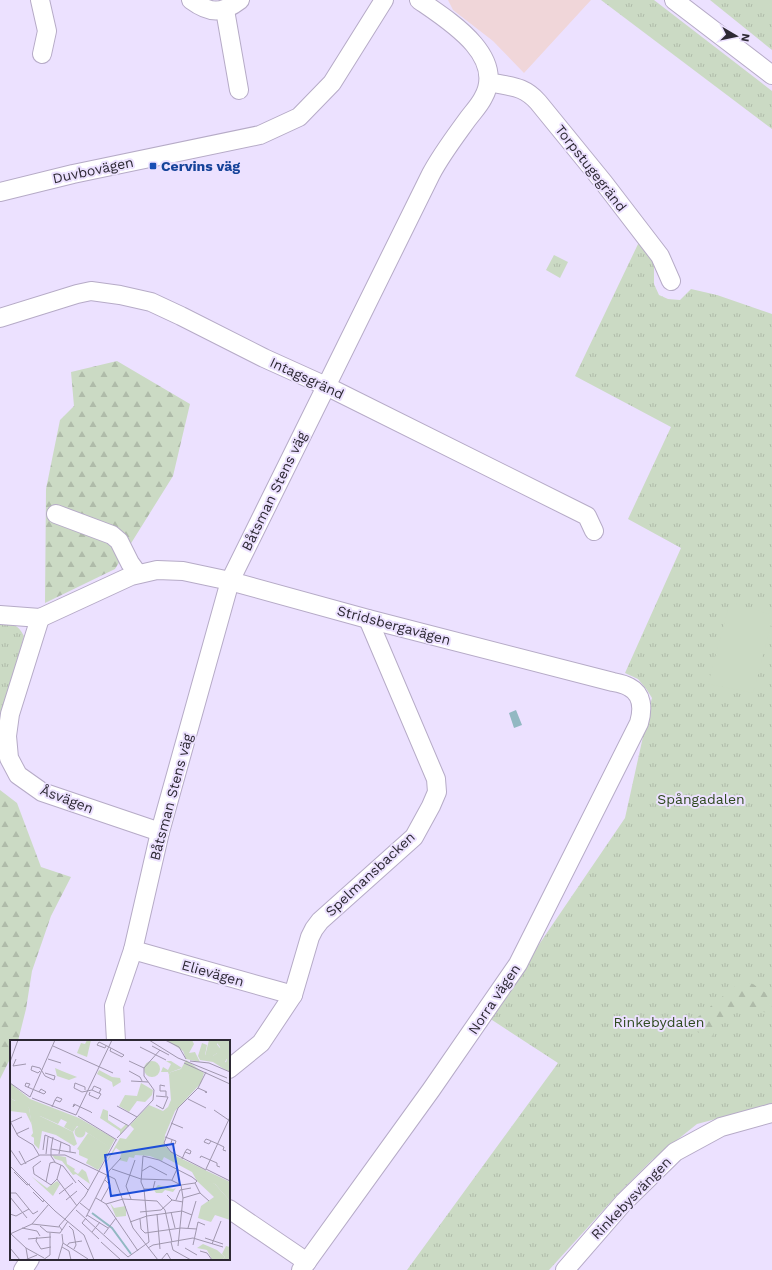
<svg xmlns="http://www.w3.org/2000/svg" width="772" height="1270" font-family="'Work Sans',sans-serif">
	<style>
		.commercial { fill: #f0d6d9 }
		.grass { fill: url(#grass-tufts) }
		.forest { fill: url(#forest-firs) }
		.pitch { fill: #cbdac4 }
		.water { fill: #92b8c2 }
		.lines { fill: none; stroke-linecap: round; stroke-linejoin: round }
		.minor-casing { stroke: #b6abc7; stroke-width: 20 }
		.minor { stroke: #fff; stroke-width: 18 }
		.transit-dot { fill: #1a4fb4; stroke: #ece1ff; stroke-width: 1.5 }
		.labels { text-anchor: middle; stroke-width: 4; stroke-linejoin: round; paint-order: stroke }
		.transit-label { font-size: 14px; font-weight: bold; fill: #164399; stroke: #ece1ff; text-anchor: start }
		.street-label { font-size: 14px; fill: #2d2934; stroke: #ece1ff }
		.park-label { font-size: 14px; fill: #2f4a20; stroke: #ece1ff }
		.inset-river { fill: none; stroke: #92b8c2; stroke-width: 2 }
		.inset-road { fill: none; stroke: #a097ae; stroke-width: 1 }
		.view { fill: #1d4ed8; fill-opacity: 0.15; stroke: #1d4ed8; stroke-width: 2 }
		.inset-edge { fill: none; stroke: #2d2934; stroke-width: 2 }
	</style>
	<defs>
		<pattern id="grass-tufts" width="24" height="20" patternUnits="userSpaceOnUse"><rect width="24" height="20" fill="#cbdac4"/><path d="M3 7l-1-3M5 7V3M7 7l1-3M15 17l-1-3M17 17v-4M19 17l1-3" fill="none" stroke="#afbba9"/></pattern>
		<pattern id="forest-firs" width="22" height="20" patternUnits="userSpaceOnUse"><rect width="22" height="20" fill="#cbdac4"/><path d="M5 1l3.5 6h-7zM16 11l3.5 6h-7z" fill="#afbba9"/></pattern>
	</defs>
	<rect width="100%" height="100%" fill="#ece1ff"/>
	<path class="commercial" d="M448,0H591L524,73L493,41L453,10Z"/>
	<g class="grass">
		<path d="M601,0H654L772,91V129Z"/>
		<path d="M710,0H770L772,1V50Z"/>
		<path d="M639,242L652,255L654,267V284L659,295L668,299L680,300L691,289L717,295L772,314V1104L697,1124L652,1160L618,1194L549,1270H407L558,1063L489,1018L625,818L650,705L652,698L647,690L638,679L625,673L681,548L628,519L671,427L575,376Z"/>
		<path d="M554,255L568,262L560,278L546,270Z"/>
		<path d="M0,624C14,625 17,623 24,636L0,722Z"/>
	</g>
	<g class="forest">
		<path d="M117,361L190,404L173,476L115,569L45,603L46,489L60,420L74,406L71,372Z"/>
		<path d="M0,790L17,803L41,867L71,877L51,916L32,971L26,1009L18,1041H11V1057L0,1079Z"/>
		<path d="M741,981L753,984L772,997V1015L751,1007L725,1015L710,1039L687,1026Z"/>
	</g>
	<g class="pitch">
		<path d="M750,0H772V17Z"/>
		<path d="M730,602L772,615V621L753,693L708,684Z"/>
	</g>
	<path class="water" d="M516,710L522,725L514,728L509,713Z"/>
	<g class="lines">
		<defs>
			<g id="minor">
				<path d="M40,0L47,31L42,54"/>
				<path d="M191,0C210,14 222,14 240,0"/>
				<path d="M674,0L772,75"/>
				<path d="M225,10L239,90"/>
				<path d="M489,82C510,87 523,85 538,102L604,183L660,256L671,281"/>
				<path d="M0,192L73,174L260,135L299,117L332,83L384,0"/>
				<path d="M0,318L77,294L91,291L120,295L151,302L181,316L264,358L326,386L587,516L594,531"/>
				<path d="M56,514L112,535L119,541L130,563L138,574"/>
				<path d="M0,615L40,618L131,576L157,570L183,571L230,581L368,619L613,682C618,683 624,684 629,687C643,694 643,709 639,723L518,964L431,1090L301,1270"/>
				<path d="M40,618L10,714L7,736L9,758L18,775L42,792L160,832"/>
				<path d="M133,950L293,995"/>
				<path d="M116,1041L114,1006L133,950L160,832L230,581L431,174C441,155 454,138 467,120C472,113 479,106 483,98C507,56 448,20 419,0"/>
				<path d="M229,1069L261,1043L293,995L310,937L314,929L320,921L414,837L431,806L437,792L436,779L368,619"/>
				<path d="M229,1209L307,1262"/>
				<path d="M23,1270L30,1259"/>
				<path d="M565,1270L624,1202L675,1152L721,1127L772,1113"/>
			</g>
		</defs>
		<use href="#minor" class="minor-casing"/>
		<use href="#minor" class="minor"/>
	</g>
	<rect class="transit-dot" x="149" y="162" width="8" height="8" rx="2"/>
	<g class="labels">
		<g class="transit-label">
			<text x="161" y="171">Cervins väg</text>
		</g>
		<g class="street-label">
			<text transform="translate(591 168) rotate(52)" y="5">Torpstugegränd</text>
			<text transform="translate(93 170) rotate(-12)" y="5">Duvbovägen</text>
			<text transform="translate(307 378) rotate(25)" y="5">Intagsgränd</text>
			<text transform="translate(274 491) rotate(-64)" y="5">Båtsman Stens väg</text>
			<text transform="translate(394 625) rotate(15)" y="5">Stridsbergavägen</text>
			<text transform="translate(171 797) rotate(-75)" y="5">Båtsman Stens väg</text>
			<text transform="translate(67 799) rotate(21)" y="5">Åsvägen</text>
			<text transform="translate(370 874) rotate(-43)" y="5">Spelmansbacken</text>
			<text transform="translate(213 973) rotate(16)" y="5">Elievägen</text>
			<text transform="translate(494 999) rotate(-56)" y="5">Norra vägen</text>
			<text transform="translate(631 1198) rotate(-46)" y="5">Rinkebysvängen</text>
		</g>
		<g class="park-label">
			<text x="701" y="804">Spångadalen</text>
			<text x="659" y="1027">Rinkebydalen</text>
		</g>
	</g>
	<g transform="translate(10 1040)">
		<rect width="220" height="220" fill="#ece1ff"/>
		<path d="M77,0H81L77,17L67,13L71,3L75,4ZM156,0H182L184,4L179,13L185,12L190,22L176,19L173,11ZM199,0H220V32L214,29L217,19L211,18L210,7L207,3V13L203,16H195ZM176,20L194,33L191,43L165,71L155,95L154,105L166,116L220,142V161L205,144L187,141L182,132L154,117L152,121L140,116L125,115L124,118L119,117L117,122L109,120L112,112L106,108L91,131L110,98L116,99L124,89L120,85L139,65L153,71L158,67L161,60L159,35L161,32L171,29ZM0,43L20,59L69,78L105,99L89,129L76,123L99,107L67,86L63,92L54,87L57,82L51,79L48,84L30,76L26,99L21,96L23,93L19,68L0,58ZM93,69L98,71V80L111,89L116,84L118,86L110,95V91L90,78ZM21,136L37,148L47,141L50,144L43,156ZM216,206L220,207V220H212L215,217L212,214Z" fill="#cbdac4"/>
		<path d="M205,2L214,13L212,18H217L215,22L218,23L214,29L203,22L190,20L188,16L192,3L197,5L195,15L203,16L207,13ZM156,21H161L172,28L161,32L159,35L158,32H151L153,27L158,30L161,24ZM134 29a8 8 0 1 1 16 0a8 8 0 1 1-16 0ZM45,28L52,31L67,37L59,40L47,36ZM89,30L102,37L110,38L111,42L103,47L102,42L87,34ZM0,58L5,61L9,59L19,68L22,85L16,73L0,71ZM30,76L63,92L67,104L64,106L46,95L32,91L29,109L24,104V81ZM42,115L56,117L57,124L65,129L64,131L68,134L72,129L76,132L80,144L66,134L63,135L52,121L45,119ZM190,137L205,144L220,161V180L205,175L201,182L188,178L191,166L204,157L187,141ZM148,145L163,149L166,148L163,152L155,150L152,153H146L144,150ZM100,163L104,168L116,166V176L106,177ZM193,204L207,210L215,217L212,220H202L197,210L187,208Z" fill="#cbdac4"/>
		<path d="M131,43L143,50L142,55L135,62L127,61L119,72L109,66L115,55L127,56Z" fill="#cbdac4"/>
		<path d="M64.5 92a5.5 5.5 0 1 1 11 0a5.5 5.5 0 1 1-11 0ZM78,93L100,107L88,130L76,123L78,119L69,115V110L67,109Z" fill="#cbdac4"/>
		<path class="inset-river" d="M82,173L102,188L121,214"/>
		<path class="inset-road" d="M139,0L168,18L217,38M155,0L169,7L176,19M43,6L103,33M96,6L95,8L87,5L89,2L99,7L114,15L112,17L100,11L101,8M142,6L159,15M130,7L156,20M6,19L3,26L16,24M38,19L51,23M119,21L134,28M180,21L199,23L220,32M0,22L8,0M174,23L220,44M30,31L28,33L21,30L22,26L30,28L35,36L44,40L45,36L35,33M119,31L130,37L132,41M196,32L188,48L168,68L154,103L161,112L196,130M121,41L138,42M0,43L20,57M155,46L150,45V51H156V56M18,47L20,44L16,43L15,46L34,54L36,52L31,49L29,52M188,48L197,52L196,53L195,51M75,50V47L65,43L64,48L72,52L82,50L91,54L88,59L79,55L80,52M82,50L84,46L91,49L89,53M146,56L158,57L153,69L146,65M20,57L45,0M22,58L66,75M178,59L196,68M65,65L63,67L64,64L81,72L82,73M107,66L127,77M42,67L45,60L47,57L52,59L50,62L45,60M204,70L220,81M66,75L102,0M99,75L119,86M68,76L107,100M0,81L8,96L23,105L29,115M1,82L12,77M161,83L173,88M6,94L19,88M155,97L166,101L165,104L161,103L162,100M107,98L143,60L144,50L134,36V28L150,10M201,101L199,104L194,102L196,99L199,100L201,101L208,104L214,107L213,110L216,111M0,109L11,125L30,115H55L105,139L123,188L148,220M41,109L43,97M33,110L35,95L60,106V112M9,111L16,124M36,114L38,97M49,114L51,102M190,118L191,116L207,123V126L210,127M172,119L175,112L177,109L181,111L180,114L175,112M31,121L23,127L24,134L41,145L47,139M45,122L41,116V109L66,113M51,125L47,139L67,166M0,126L45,171L74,195L84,220M102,129L131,139L161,140L171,145L185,143L190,153L199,161M196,129L220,77M196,129L220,141M132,131L140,126L157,135M4,132L17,145L20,144M68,140L78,150M162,140L167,129M36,142L40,123L44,122L53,126L66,143M134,149H143L145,141M23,152L33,162L34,160M0,153H6L23,174L28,171M49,154L63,143M157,155L162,160L173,162M0,157L17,178M86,158L96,164L128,211M173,158L190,153M121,159L116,146L125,120M56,160L67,151M166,160L170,150L181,148M91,161L100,145L95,140M70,163L80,171M96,164L113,159L147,161L155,170L162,202M66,170L118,217L139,202L134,149L131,142L133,116L149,120L182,137L187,141L185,143M130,172L151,170L162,160M161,172L165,188M0,174L6,176L19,169M147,174L150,209M77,175L98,188M76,177L99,131L111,118M76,178L72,183L89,199M130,179L131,189L135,193L171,188L187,189M120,182L137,176L172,171L182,175M22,184L39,164M30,186L37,192L50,193L58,181M59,186L63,190L66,205L64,209M12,188L27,191L30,196M178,188L186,161M52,190L49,186L75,156L106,100M82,192L90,182M0,194L22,184L49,187M1,194L16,208L34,218M52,194L53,203L78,219M94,194L106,178M27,197L26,201L31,209L41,207M195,198L213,204M18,199L41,197M91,202L111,220M161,202L163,210L181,220M202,204L211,181M183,205L188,182L195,185M57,206L59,203L72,201M168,206L173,158L171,145M52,207L59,211L61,220M0,208L10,220M16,208L18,220M138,208L143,205L183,198L213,207M175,208L187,215M190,211L197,213L202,220M15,220L27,215M33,220L40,215V193M48,220L53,203M151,220L157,213L161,220"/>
		<path class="view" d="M163,104L170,145L101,156L95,115Z"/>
		<rect width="220" height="220" class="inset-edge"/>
	</g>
	<g transform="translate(736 36) rotate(99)" stroke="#ece1ff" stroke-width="3" paint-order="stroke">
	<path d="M0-3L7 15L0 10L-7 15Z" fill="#2d2934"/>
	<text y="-6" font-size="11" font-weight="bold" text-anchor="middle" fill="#2d2934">N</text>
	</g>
</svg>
